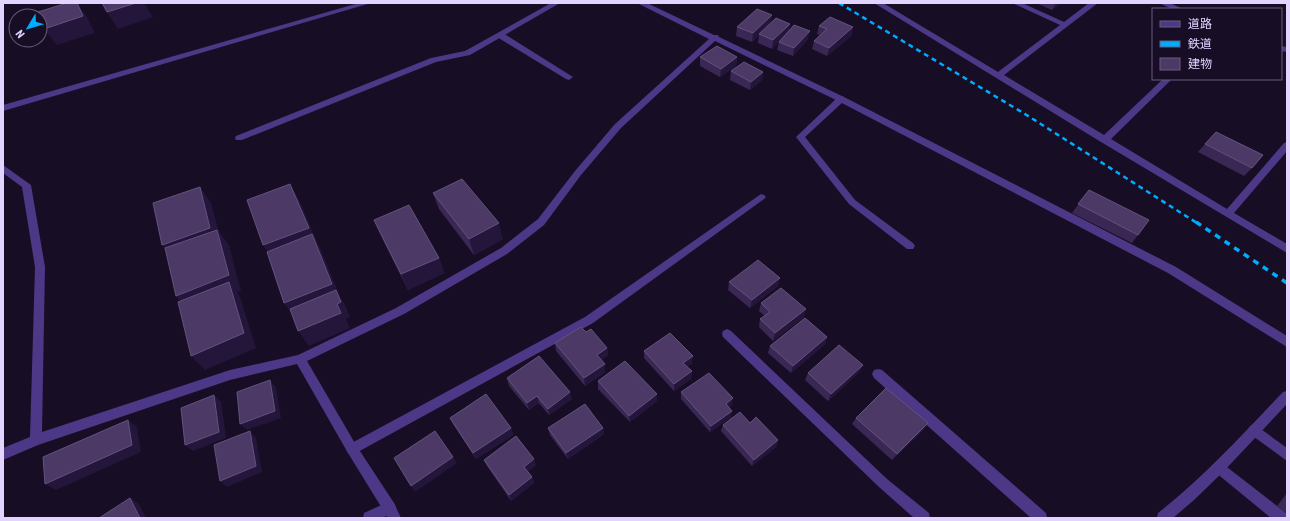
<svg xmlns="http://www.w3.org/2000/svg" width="1290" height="521" font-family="'Roboto Condensed','Noto Sans JP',sans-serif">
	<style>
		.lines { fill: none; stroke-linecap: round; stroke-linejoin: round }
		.service { fill: #4c3886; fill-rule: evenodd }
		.minor { fill: #4c3886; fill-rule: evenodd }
		.rail-far1 { stroke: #00acfe; stroke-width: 2.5; stroke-dasharray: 5 4; stroke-linecap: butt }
		.rail { stroke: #00acfe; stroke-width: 3.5; stroke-dasharray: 6 5.5; stroke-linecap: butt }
		.wall { fill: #3a2754 }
		.shaded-wall { fill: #24153a }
		.building { fill: #4c3966; stroke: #63527e }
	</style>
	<rect width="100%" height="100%" fill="#170e26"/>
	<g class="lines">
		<g class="service">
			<path d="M497,33H503L573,77L569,80L566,79L497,37Z"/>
			<path d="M841,96L844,97V101L805,137L855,200L913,243L915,246L913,249H907L849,204L796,137L838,97Z"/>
			<path d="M761,194L764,195L766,197L764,199L593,323L356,453L352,455L348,453L346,449L348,445L585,317Z"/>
			<path d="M727,329L731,331L887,479L929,513L930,518H914L879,487L723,337L722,334L723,331Z"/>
			<path d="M878,369L882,370L1046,513L1047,518H1031L874,378L872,374L874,370Z"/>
			<path d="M1254,424L1287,448V461L1250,434L1248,430L1250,426Z"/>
			<path d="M1219,462L1223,464L1286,513L1287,518H1271L1215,472L1213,468L1215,464Z"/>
			<path d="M390,501L394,503L396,507C391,520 374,518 363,518L364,513Z"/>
		</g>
		<g class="minor">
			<path d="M359,3H371L3,111V105Z"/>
			<path d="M551,3H560L470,55L436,62L242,140H236L235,138L236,136L431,58L465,51Z"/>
			<path d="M637,3H647L714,35H718L719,37L844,97L1176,267L1287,336V347L1168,273L838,101L715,41L621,128L581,175L544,225L507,254L404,314L307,361L356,445L394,503L401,518H388L348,453L297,364L230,380L38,445L3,460V448L30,437L35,267L22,187L3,173V165L31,185L45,267L42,432L230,370L298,355L396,308L501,248L538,219L575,171L615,124L709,39Z"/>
			<path d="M874,3H883L998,72L1060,25L1012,3H1022L1064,22L1089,3H1098L1004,75L1104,135L1163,79H1172L1111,139L1227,209L1284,143L1287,142V151L1234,213L1287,244V253L1101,142Z"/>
			<path d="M1159,3H1170L1183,9H1172Z"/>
			<path d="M1281,46L1287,47V52L1281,51Z"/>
			<path d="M1287,391V404L1223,472L1194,500L1173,518H1157L1158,513C1204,477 1243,434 1283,392Z"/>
		</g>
		<path class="rail-far1" d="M839,3L1025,114L1197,223"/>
		<path class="rail" d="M1196,222L1287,283"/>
	</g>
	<g class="wall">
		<path d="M1036,3H1061L1052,10Z"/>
		<path d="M771,23L790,24L788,32L808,39L793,56L777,50L779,42L786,34L772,49L758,43L759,35L752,42L736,36L737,27Z"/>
		<path d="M819,26L853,27L851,36L827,56L812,49L814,41L820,35L817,34Z"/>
		<path d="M700,57H737L736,66L720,77L700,66Z"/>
		<path d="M731,71L763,72L762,80L750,90L730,80Z"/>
		<path d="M1205,144L1252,168L1244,176L1198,152Z"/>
		<path d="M1089,190L1138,235L1132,243L1072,213Z"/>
		<path d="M433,193L503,239L474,255L439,209Z"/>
		<path d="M374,220L439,258L444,273L408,290L381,236Z"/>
		<path d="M729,282L778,286L750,308L728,290Z"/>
		<path d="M761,303L804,317L773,341L759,327L760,319L765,316L759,311Z"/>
		<path d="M586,332L607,348L608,355L601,360L605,372L585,386L556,351L555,343Z"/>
		<path d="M827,337L825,344L791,373L768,353L770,346Z"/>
		<path d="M644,351L692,363L687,367L692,371L691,379L674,391L644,358Z"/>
		<path d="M863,365L859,372L828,401L805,380L808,373Z"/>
		<path d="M507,378L572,399L549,415L539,403L529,410L509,386Z"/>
		<path d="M598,381L657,401L630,422L598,389Z"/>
		<path d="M681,392L732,405L729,407L731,417L710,432L681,399Z"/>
		<path d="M450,418L511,428L513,435L476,459L453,424Z"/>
		<path d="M856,418L928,423L923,430L892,460L852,424Z"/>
		<path d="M750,423L778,440L776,447L752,466L721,431L723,425Z"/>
		<path d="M548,428H603L604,434L568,459L550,435Z"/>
		<path d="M484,460L536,465L528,471L532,477L534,483L511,501L487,466Z"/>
		<path d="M1287,493V514L1277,506Z"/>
	</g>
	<g class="shaded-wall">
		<path d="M77,3L87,17L95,33L57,45L44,29Z"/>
		<path d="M136,3H144L153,17L118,29L107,12Z"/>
		<path d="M1056,3H1061L1052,10Z"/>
		<path d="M772,15L771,24L752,42L753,33Z"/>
		<path d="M790,24L788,32L772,49L773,40Z"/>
		<path d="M853,27L851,36L827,56L829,48Z"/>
		<path d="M810,31L808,39L793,56L794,48Z"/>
		<path d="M737,57L736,66L720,77L721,69Z"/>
		<path d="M763,72L762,80L750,90L751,82Z"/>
		<path d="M290,184L299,200L318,244L321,250L340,297L345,305L350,317L346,319L350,328L309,346L298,331L295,318L284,303L274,261L263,245Z"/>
		<path d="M200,187L211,203L219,232L229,245L241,291L237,292L240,297L256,348L205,370L191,356L189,311L176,296L175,261L162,245Z"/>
		<path d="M499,223L503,239L474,255L469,239Z"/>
		<path d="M439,258L444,273L408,290L401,274Z"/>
		<path d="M780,278L778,286L750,308L752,300Z"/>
		<path d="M806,309L804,317L773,341L775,333Z"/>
		<path d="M827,337L825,344L791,373L793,366Z"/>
		<path d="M607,348L608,355L598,362L597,355Z"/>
		<path d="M693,356L692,363L683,370V363Z"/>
		<path d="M605,364V372L585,386L584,378Z"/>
		<path d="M863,365L859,372L828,401L831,394Z"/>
		<path d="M692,371L691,379L674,391V384Z"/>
		<path d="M270,380L276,387L281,418L247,430L240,424Z"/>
		<path d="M570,392L572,399L549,415L548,409Z"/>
		<path d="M657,394V401L630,422L629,416Z"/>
		<path d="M214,395L221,402L226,438L193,451L185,445Z"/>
		<path d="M537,396L539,403L529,410L527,403Z"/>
		<path d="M733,398L732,405L725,411L726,404Z"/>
		<path d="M732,411L731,417L710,432L711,426Z"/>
		<path d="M128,420L137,427L141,452L56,490L45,484Z"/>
		<path d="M928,423L923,430L892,460L897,454Z"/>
		<path d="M511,428L513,435L476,459L473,453Z"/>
		<path d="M603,428L604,434L568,459L566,453Z"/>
		<path d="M250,431L256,438L262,472L227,487L220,481Z"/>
		<path d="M778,440L776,447L752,466L754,460Z"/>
		<path d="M453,457L457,463L415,492L411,486Z"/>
		<path d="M534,459L536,465L526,473L524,467Z"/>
		<path d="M532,477L534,483L511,501L509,495Z"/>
		<path d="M130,498L139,504L146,518H140Z"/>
	</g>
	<g class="building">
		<path d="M67,3H77L83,16L44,29L40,18V16H39L38,12Z"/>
		<path d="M102,3H136L107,12Z"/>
		<path d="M757,9L772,15L753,33L737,27Z"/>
		<path d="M830,17L853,27L829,48L814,41L827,29L819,26Z"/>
		<path d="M776,18L790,24L773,40L759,34Z"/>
		<path d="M794,25L810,31L794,48L779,42Z"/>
		<path d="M717,46L737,57L721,69L700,57Z"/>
		<path d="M744,62L763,72L751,82L731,71Z"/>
		<path d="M1216,132L1263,155L1252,168L1205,144Z"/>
		<path d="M462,179L499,223L469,239L433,193Z"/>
		<path d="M290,184L309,228L263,245L247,200Z"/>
		<path d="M200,187L210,228L162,245L153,203Z"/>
		<path d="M1089,190L1149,220L1138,235L1078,204Z"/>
		<path d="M409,205L439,258L401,274L374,220Z"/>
		<path d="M217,230L229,275L176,296L165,248Z"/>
		<path d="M312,234L332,284L284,303L267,252Z"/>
		<path d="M758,260L780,278L752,300L729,282Z"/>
		<path d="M229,282L244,333L191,356L178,302Z"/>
		<path d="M781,288L806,309L775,333L760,319L770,312L761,303Z"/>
		<path d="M336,290L341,302L337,304L341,313L298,331L290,309Z"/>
		<path d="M805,318L827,337L793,366L770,346Z"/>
		<path d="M581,327L586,332L591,329L607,348L597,355L605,364L584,378L555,343Z"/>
		<path d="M670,333L693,356L683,363L692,371L674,384L644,351Z"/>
		<path d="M839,345L863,365L831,394L808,373Z"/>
		<path d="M539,356L570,392L548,409L537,396L527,403L507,378Z"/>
		<path d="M625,361L657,394L629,416L598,381Z"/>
		<path d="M709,373L733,398L726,404L732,411L711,426L681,392Z"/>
		<path d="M270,380L275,411L240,424L237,392Z"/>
		<path d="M886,388L928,423L897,454L856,418Z"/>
		<path d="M486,394L511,428L473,453L450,418Z"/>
		<path d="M214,395L219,432L185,445L181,408Z"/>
		<path d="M585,404L603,428L566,453L548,428Z"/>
		<path d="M740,412L750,423L756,417L778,440L754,460L723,425Z"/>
		<path d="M128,420L132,445L45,484L43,457Z"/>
		<path d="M250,431L256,466L220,481L214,445Z"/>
		<path d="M435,431L453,457L411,486L394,458Z"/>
		<path d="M516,436L534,459L524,467L532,477L509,495L484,460Z"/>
		<path d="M130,498L140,518H99Z"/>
	</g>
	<rect width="1290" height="521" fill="none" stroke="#e2d3ff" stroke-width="8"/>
	<rect x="1152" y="8" width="130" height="72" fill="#170e26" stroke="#685d7d"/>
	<rect x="1160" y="21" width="20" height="6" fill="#4c3886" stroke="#685d7d"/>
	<text x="1188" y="28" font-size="12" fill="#e2d3ff">道路</text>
	<rect x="1160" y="41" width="20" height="6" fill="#00acfe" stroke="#685d7d"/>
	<text x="1188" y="48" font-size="12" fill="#e2d3ff">鉄道</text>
	<rect x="1160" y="58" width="20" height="12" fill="#4c3966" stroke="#685d7d"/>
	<text x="1188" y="68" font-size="12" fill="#e2d3ff">建物</text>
	<g transform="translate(28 28) rotate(232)"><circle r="19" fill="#170e26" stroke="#685d7d"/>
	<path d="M0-3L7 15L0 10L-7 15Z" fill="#00acfe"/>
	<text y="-6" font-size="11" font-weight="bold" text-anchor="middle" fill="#e2d3ff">N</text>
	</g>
</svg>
